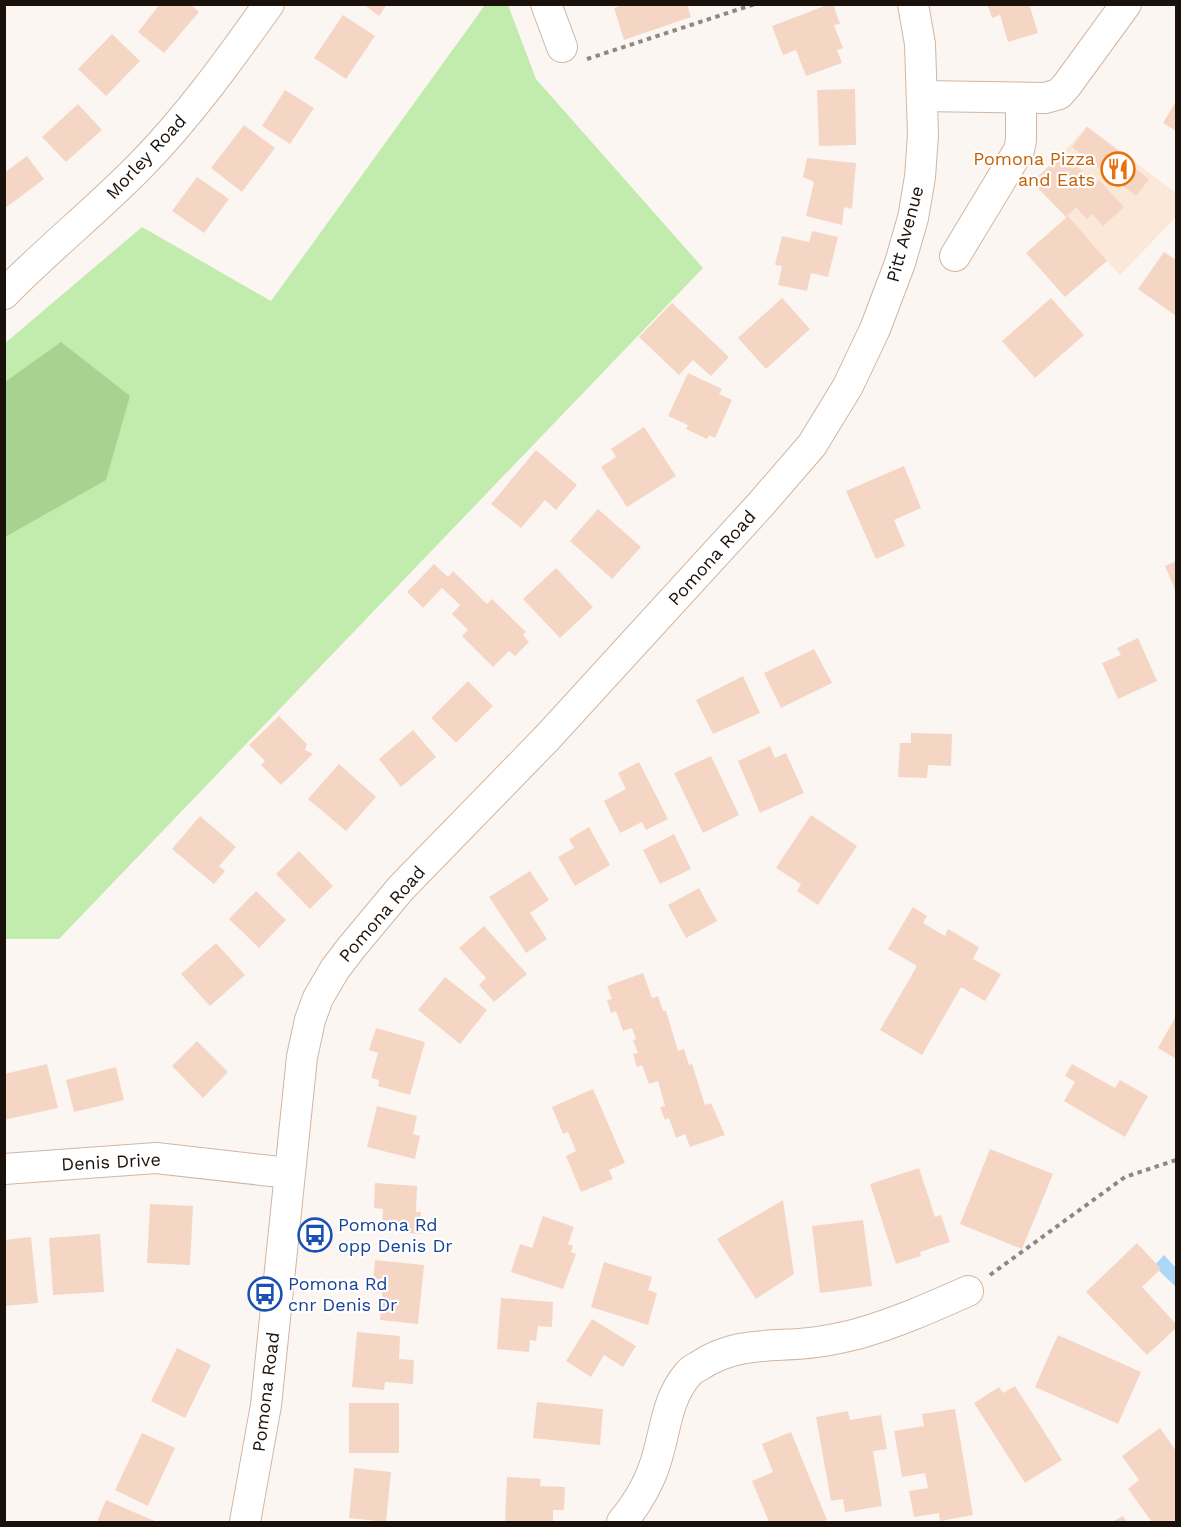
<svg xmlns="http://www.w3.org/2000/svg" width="1181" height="1527" font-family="'Work Sans',sans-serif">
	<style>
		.built { fill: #fce8d8 }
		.green { fill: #c2ebae }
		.forest { fill: #a6d490 }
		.water { fill: #add7f7 }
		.building { fill: #f5d6c5 }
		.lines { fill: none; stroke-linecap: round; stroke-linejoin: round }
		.minor-casing { stroke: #d1b6a2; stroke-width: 32 }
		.path { stroke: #8f8782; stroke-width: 4; stroke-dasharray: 4.5 4.5; stroke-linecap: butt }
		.minor { stroke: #fff; stroke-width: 30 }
		.labels { text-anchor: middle; stroke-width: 4.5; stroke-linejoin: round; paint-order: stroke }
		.street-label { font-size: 18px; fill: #1a110a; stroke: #fff }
		.food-label { font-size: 18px; fill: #c56008; stroke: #fff; text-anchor: end }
		.transit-label { font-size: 18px; fill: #164399; stroke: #fff; text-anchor: start }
	</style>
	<rect width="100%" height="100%" fill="#fcf6f2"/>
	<path class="built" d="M1087,126L1176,193V217L1120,275L1035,184Z"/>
	<path class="green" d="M485,5H508L536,79L703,268L59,939H5L4,344L142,227L271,301Z"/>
	<path class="forest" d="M61,342L130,396L106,480L5,537V382Z"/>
	<path class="water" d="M1164,1255L1176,1268V1287L1154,1266Z"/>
	<g class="building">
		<path d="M160,4H190L199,12L164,53L138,32Z"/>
		<path d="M363,4H387L379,16Z"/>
		<path d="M626,4H687L691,17L624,40L614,8Z"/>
		<path d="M830,4H833L840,24L834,25L843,48L837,50L842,63L806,76L796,50L783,55L772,26Z"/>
		<path d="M987,4H1029L1038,33L1008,42L1000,15L992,18Z"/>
		<path d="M343,15L375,36L346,79L314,58Z"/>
		<path d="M112,34L140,61L106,96L78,69Z"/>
		<path d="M855,89L856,145L819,146L817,90Z"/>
		<path d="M285,90L314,108L290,144L262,126Z"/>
		<path d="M1176,101V131L1163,123Z"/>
		<path d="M78,104L102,130L66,162L42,137Z"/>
		<path d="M244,125L275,148L242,192L211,168Z"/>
		<path d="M1087,127L1124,155L1122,159L1149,179L1136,196L1072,147Z"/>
		<path d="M1064,152L1095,185L1099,180L1124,207L1103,226L1092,214L1087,219L1076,207L1066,217L1032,182Z"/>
		<path d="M27,156L44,179L4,209V173Z"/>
		<path d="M807,158L856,163L852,209L844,207L842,225L806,216L814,182L803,177Z"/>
		<path d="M197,177L229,199L204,233L172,211Z"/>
		<path d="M1068,216L1107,261L1065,297L1026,253Z"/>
		<path d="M812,231L838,237L828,277L811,273L807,291L778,285L782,266L775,265L782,236L809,242Z"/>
		<path d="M1164,252L1176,260V316L1138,289Z"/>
		<path d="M782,298L810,329L766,369L738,338Z"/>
		<path d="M1051,298L1084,335L1035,378L1002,341Z"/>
		<path d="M672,303L729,357L711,376L693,360L679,375L639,337Z"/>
		<path d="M688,373L722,389L719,394L732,400L715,438L709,435L707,439L686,429L688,425L668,416Z"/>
		<path d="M644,427L676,476L627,507L601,467L616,457L611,449Z"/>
		<path d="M536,450L577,485L556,510L545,500L521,528L491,504Z"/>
		<path d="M904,466L921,508L894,520L905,546L876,559L846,491Z"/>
		<path d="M598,509L641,547L612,579L570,541Z"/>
		<path d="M1176,561V592L1165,566Z"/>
		<path d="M434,564L448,577L453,571L487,604L492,599L526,632L523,635L529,642L515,656L509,651L493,667L462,636L468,630L452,614L460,605L442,588L423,608L407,592Z"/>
		<path d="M556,568L593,607L560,638L523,599Z"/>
		<path d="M1138,638L1157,681L1118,699L1102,663L1121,655L1117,648Z"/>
		<path d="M814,649L832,683L781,708L764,673Z"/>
		<path d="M743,676L760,713L713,734L696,700Z"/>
		<path d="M468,681L493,706L456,743L431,718Z"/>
		<path d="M279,716L307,744L305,750L313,754L281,785L261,765L265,761L249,745Z"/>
		<path d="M413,730L436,757L401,787L379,759Z"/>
		<path d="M911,733L952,734L951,766L928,765L927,778L898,777L900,743H911Z"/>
		<path d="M770,746L775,758L786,753L804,793L760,813L738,761Z"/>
		<path d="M711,756L739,815L703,833L674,773Z"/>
		<path d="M639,762L668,819L646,830L642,822L620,833L604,801L626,789L618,773Z"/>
		<path d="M339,764L376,797L346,831L308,799Z"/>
		<path d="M811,815L857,846L818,905L797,891L801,884L776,868Z"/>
		<path d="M200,816L236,847L219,866L225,871L214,884L172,849Z"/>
		<path d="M589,827L610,865L575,886L558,857L574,848L569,839Z"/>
		<path d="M674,834L691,869L660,884L643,850Z"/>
		<path d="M299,851L333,886L310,909L276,874Z"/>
		<path d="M530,871L549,900L530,913L547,939L526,953L489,897Z"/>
		<path d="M699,888L717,921L686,938L668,905Z"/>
		<path d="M256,891L286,920L259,948L229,919Z"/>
		<path d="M913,907L927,916L923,923L945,936L948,929L979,947L973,959L1001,974L985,1001L961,987L922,1055L880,1030L917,966L888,949Z"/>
		<path d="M484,926L527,974L494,1002L479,985L486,978L459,948Z"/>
		<path d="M216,943L245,975L210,1006L181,974Z"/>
		<path d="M643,973L652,998L658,996L663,1011H666L678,1051L684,1049L689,1065L692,1064L705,1105L711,1103L725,1135L690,1147L685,1134L676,1138L669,1118L665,1120L660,1107L665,1106L658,1081L649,1084L642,1065L637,1067L633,1054L638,1053L633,1040L636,1039L632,1028L623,1031L616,1011L611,1013L607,1000L612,999L607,986Z"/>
		<path d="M445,977L487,1010L460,1044L418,1010Z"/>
		<path d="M1176,1016V1059L1158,1048Z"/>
		<path d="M376,1028L425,1042L410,1095L378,1086L379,1080L371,1078L378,1053L369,1050Z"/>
		<path d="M197,1041L228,1072L203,1098L172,1066Z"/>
		<path d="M47,1064L58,1108L4,1120V1074Z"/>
		<path d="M1072,1064L1115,1088L1120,1080L1148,1096L1125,1137L1064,1101L1075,1082L1065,1076Z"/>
		<path d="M116,1067L124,1100L74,1112L66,1080Z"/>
		<path d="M593,1089L625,1163L609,1170L613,1179L581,1192L566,1156L576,1151L568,1132L563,1134L552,1107Z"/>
		<path d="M377,1106L417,1116L413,1134L420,1136L415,1159L367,1147Z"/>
		<path d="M990,1149L1053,1174L1022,1249L960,1224Z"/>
		<path d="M919,1168L935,1217L941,1215L950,1242L920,1252L921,1256L896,1264L870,1184Z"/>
		<path d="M375,1183L417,1186L416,1212H421L420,1234L382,1231L383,1209L374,1208Z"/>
		<path d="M783,1200L794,1274L756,1299L717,1239Z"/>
		<path d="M150,1204L193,1206L190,1265L147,1263Z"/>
		<path d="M543,1216L574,1227L568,1244L573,1246L571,1252L576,1254L563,1289L511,1272L520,1244L532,1248Z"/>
		<path d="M863,1220L872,1286L820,1293L812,1226Z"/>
		<path d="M100,1234L104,1292L53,1295L49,1238Z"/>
		<path d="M31,1237L38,1303L4,1306V1240Z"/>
		<path d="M1137,1243L1161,1269L1142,1287L1176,1324V1328L1147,1355L1086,1292Z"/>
		<path d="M375,1260L424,1265L418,1324L380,1320L383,1283L373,1282Z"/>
		<path d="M604,1262L652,1277L648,1290L657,1293L648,1325L591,1307Z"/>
		<path d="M501,1298L553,1302L552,1327L538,1326L536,1341L530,1340L529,1352L497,1349Z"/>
		<path d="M592,1319L636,1346L623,1367L604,1355L591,1377L566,1361Z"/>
		<path d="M357,1332L400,1336L399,1359L414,1360L413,1384L385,1382L384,1390L352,1387Z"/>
		<path d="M1058,1335L1141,1372L1118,1424L1035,1387Z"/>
		<path d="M177,1348L211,1365L185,1418L151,1401Z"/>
		<path d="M1015,1386L1062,1460L1025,1483L974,1403L999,1387L1003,1393Z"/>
		<path d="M537,1402L603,1409L600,1445L533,1438Z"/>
		<rect x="349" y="1403" width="50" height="50"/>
		<path d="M955,1409L973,1515L940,1521L939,1513L914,1517L909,1491L928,1488L925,1473L902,1477L894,1431L924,1426L922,1414Z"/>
		<path d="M848,1411L850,1420L881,1415L887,1449L873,1451L882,1506L845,1512L843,1499L831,1501L816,1417Z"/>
		<path d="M1160,1428L1176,1451V1522H1152L1128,1489L1139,1480L1122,1456Z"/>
		<path d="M791,1432L827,1520L821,1522H769L752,1481L773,1472L762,1444Z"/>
		<path d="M142,1433L175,1448L148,1506L115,1490Z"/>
		<path d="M354,1468L391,1472L386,1522L349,1518Z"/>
		<path d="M507,1477L541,1479L540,1486L565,1487L564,1510H553V1522H505Z"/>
		<path d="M106,1500L157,1522H97Z"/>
		<path d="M1123,1516L1127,1522H1112Z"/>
	</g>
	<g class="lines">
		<defs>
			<g id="minor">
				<path d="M546,4L562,47"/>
				<path d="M922,96L1045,98L1059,94L1067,85L1126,4"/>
				<path d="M955,256L1019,150L1021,140V98"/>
				<path d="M4,294C48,249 97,210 141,165C189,116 229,60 269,4"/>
				<path d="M4,1169L156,1158L289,1173"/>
				<path d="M245,1522L266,1405L302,1057L310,1020L318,998L335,969L351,948L401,888L547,738L761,504L812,445L848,386L875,329L900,263L913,218L920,177L923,135L920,44L913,4"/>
				<path d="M622,1522C638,1503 652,1478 658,1454C666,1426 668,1397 688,1374C690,1371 695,1368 699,1366C737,1340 775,1348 817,1342C831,1340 845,1337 857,1334C896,1323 932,1307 968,1291"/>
			</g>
		</defs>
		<use href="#minor" class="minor-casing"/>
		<g class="path">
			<path d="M587,59L755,4"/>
			<path d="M990,1275L1125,1177L1176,1160"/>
		</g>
		<use href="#minor" class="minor"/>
	</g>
	<defs>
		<symbol id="restaurant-ring" viewBox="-11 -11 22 22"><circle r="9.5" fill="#fff" stroke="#e8710a" stroke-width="1.5"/><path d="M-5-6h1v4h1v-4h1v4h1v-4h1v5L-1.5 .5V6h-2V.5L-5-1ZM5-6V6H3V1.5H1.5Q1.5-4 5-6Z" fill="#e8710a"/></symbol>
		<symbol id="bus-ring" viewBox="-11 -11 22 22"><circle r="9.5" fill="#fff" stroke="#1a4fb4" stroke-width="1.5"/><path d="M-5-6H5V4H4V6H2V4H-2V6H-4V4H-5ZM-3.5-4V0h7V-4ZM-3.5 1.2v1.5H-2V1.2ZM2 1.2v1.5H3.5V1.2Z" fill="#1a4fb4"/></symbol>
	</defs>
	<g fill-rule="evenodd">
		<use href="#restaurant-ring" x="1099" y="150" width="38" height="38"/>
		<use href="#bus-ring" x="296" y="1216" width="38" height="38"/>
		<use href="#bus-ring" x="246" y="1275" width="38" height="38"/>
	</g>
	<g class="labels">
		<g class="street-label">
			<text transform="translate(146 157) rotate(-47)" y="6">Morley Road</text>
			<text transform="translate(905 234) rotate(-75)" y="6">Pitt Avenue</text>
			<text transform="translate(712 558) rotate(-48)" y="6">Pomona Road</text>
			<text transform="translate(382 914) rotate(-49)" y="6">Pomona Road</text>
			<text transform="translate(111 1162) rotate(-3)" y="6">Denis Drive</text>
			<text transform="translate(266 1392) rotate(-83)" y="6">Pomona Road</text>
		</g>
		<g class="food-label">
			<text x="1095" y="165">Pomona Pizza<tspan x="1095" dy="21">and Eats</tspan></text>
		</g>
		<g class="transit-label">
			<text x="338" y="1231">Pomona Rd<tspan x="338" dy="21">opp Denis Dr</tspan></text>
			<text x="288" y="1290">Pomona Rd<tspan x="288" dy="21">cnr Denis Dr</tspan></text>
		</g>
	</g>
	<rect width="1181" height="1527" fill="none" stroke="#1a110a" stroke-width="12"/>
</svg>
